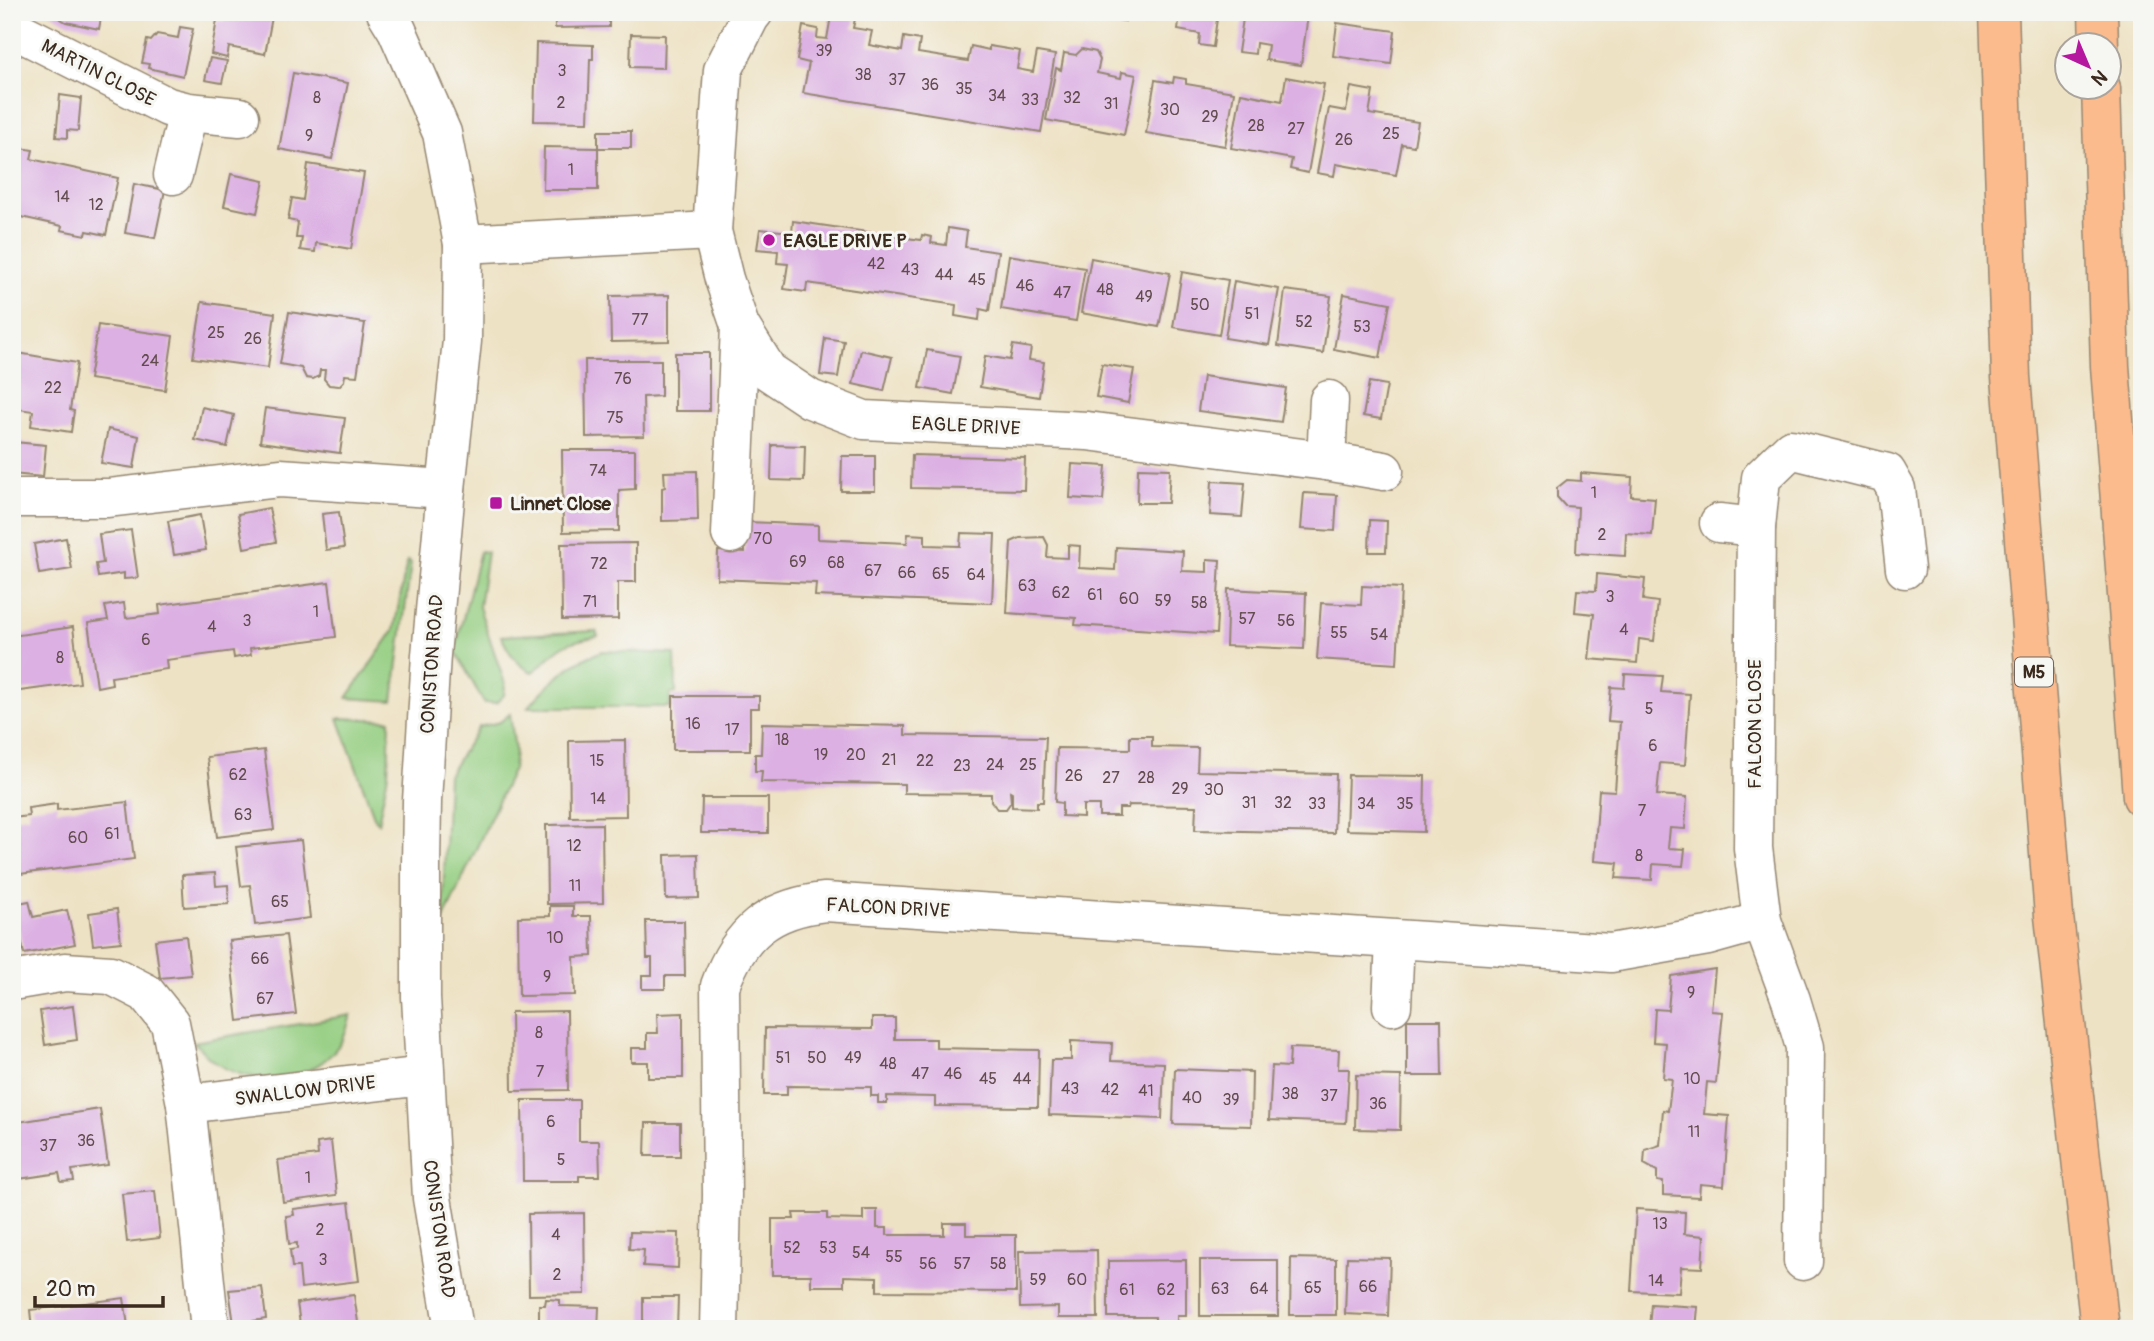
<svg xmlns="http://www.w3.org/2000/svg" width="2154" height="1341" font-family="Pangolin,sans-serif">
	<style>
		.green { fill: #94ce81; stroke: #687c50; stroke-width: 2 }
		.building { fill: #dcb0e3 }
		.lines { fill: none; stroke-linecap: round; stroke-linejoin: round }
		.minor-casing { stroke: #948671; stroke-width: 41 }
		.highway-casing { stroke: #948671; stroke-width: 41 }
		.minor { stroke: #fff; stroke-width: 38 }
		.highway { stroke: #fbbb8d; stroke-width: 38 }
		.poi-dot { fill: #b5179e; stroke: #f6f6f2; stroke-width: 2.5 }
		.labels { text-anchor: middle; stroke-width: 6; stroke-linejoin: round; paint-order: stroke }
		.number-label { font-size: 16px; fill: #634c4f }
		.shield { fill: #f6f6f2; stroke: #73675e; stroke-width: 2 }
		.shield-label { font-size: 18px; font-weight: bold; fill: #3b2a1e }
		.street-label { font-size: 19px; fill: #3b2a1e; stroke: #f6f6f2 }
		.poi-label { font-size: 19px; font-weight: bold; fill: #3b2a1e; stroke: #f6f6f2; text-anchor: start }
	</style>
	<rect width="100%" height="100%" fill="#f6f6f2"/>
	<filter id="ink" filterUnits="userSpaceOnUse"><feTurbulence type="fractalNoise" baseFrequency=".0143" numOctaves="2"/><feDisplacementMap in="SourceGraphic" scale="14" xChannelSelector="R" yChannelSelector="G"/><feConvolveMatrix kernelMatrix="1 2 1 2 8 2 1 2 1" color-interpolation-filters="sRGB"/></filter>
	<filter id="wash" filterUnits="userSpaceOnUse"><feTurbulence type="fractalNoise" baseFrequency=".00686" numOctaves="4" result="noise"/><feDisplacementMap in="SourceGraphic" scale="28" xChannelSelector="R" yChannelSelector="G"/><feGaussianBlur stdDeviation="1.57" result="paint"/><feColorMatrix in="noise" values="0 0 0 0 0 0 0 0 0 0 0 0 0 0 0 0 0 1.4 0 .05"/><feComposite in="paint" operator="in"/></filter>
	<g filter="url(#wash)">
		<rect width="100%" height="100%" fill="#eee2c4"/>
		<g class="green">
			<path d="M480,551L487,552L479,607L505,684L504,695L496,703H484L455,650Z"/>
			<path d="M407,561L411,563L393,701L347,698L394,630Z"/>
			<path d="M596,631L598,636C584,639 570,641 559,649C549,656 543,666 532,672C515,664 509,652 501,636Z"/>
			<path d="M603,651L675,654L676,693L670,694V707H528C554,680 567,663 603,651Z"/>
			<path d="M510,714L515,750L513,769L442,923L448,775L479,727L500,722Z"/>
			<path d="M338,718L390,720L388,774L378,823L375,819Z"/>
			<path d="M351,1015C348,1025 345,1037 339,1045C312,1084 251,1088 213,1061C206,1056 200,1048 194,1042Z"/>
		</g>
		<g id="blocks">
			<g class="building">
				<path d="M49,12H102L99,29L66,22Z"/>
				<path d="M226,12H273L265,54L229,47L227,58L211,54L217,20L224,21Z"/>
				<path d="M555,12H609V27L555,28Z"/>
				<path d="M1093,12H1126L1125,21L1092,16Z"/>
				<path d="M1180,12H1218L1213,47L1199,45L1200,34L1178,30Z"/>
				<path d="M1244,12H1287L1308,15L1301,65L1266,60L1268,45L1256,43L1255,54L1238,52Z"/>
				<path d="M831,16L855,19L853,28L872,31L869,45L902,51L904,37L920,40L918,53L968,61L971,46L989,50V46L1020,51L1017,69L1033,72L1037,52L1055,55L1041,132L803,93L809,63L797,60L803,26L818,29L817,38L827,39Z"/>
				<path d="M1337,23L1395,31L1391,64L1333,56Z"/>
				<path d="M180,27L193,29L183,76L148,68L149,64L142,63L147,40L151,41L157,34L178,38Z"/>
				<path d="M631,34L665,35L664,68L630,67Z"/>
				<path d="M536,43L593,45V59H590L588,122L534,121Z"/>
				<path d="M1082,49L1096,52L1100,60L1097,73L1121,78L1122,72L1136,75L1124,135L1046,120L1056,68L1061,70L1064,53L1076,55Z"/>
				<path d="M210,58L227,61L222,83L205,80Z"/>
				<path d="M293,73L348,83L332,159L279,149Z"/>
				<path d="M1174,77L1186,79V84L1234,92L1225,146L1146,133L1155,80L1173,83Z"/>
				<path d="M1286,77L1324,84L1308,173L1290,169L1292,159L1231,148L1241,93L1282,101Z"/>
				<path d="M1351,87L1373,91L1369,114L1418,122L1414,146L1402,144L1396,175L1336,164L1334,176L1317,173L1329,108L1346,111Z"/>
				<path d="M60,95L81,98L78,131L67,130V138L56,137Z"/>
				<rect x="598" y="131" width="33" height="17"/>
				<path d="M15,147L33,150L31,159L118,178L106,235L87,231L86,235L61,230L62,226L12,215V159Z"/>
				<path d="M544,147L598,148V190H543Z"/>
				<path d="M308,164L364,173L351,249L316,243L315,252L300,250L302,238H296L298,222L288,220L292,198L303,200Z"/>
				<path d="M231,174L264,181L257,213L224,206Z"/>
				<path d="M134,184L165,190L155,238L125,233Z"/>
				<path d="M793,221L921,240L922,235L932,237L931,243L946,245L948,228L967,231L965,247L998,252L989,311L980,309L979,320L955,316L956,305L807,283L806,292L784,289L788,264L777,263L778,251L757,249L760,229L792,232Z"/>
				<path d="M1009,255L1085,268L1076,321L1001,309Z"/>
				<path d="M1091,258L1170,273L1159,327L1081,313Z"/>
				<path d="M1182,272L1228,280L1219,335L1173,327Z"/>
				<path d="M1234,281L1279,289L1269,345L1225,338Z"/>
				<path d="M1285,290L1331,296L1323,353L1278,346Z"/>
				<path d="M1344,294L1390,303L1380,358L1334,349Z"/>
				<path d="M669,295V341L611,342L610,296Z"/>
				<path d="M202,302L275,313L268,368L193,358Z"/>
				<path d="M289,312L365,323L357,376L345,375L344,381L339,386L329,385L324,379L325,370H320L319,376L313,379L306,378L301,368L280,364Z"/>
				<path d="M98,325L173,336L165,390L89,379Z"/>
				<path d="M825,338L844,341L838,377L820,375Z"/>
				<path d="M1013,345L1031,348L1029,360L1044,362L1039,397L980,387L985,356L1010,360Z"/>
				<path d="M861,350L892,357L884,391L853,384Z"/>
				<path d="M927,350L960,356L953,394L920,388Z"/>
				<path d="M12,352L77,363L70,410L74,411L71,432L31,426L33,411L12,408Z"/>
				<rect x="675" y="353" width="34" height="58"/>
				<path d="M585,360H661V396L643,397L644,436L586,437Z"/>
				<path d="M1102,364L1134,369L1128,403L1096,397Z"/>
				<path d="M1203,376L1286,388L1281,422L1198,411Z"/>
				<path d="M1369,382L1387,385L1381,419L1363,416Z"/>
				<path d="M202,407L234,415L227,447L195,440Z"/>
				<path d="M265,408L345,418L340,453L260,442Z"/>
				<path d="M108,429L139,436L134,468L101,463Z"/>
				<path d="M14,442L46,445L43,477L12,474Z"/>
				<path d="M772,445L805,446L804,481L771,480Z"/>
				<path d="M562,450H635V489L619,490V531L563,532Z"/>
				<path d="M912,455L1025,458L1024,490L911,488Z"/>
				<path d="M842,456H875V491H841Z"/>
				<path d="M1072,464L1106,466L1103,500L1070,498Z"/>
				<path d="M1138,468L1170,469L1168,503H1137Z"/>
				<path d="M697,471L698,520L662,521V488L665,487L664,472Z"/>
				<path d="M1581,473L1632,477L1631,496L1655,498L1652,535L1626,533L1625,556L1576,553L1578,507L1565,506L1557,497V488L1567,480L1581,481Z"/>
				<path d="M1212,481L1245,483L1242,517L1210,515Z"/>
				<path d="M1304,493L1337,495L1335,531L1301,529Z"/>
				<path d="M269,508L276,542L244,548L238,514Z"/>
				<path d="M339,512L344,548L326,550L322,514Z"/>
				<path d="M200,515L206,550L174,555L168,521Z"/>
				<path d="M1370,520L1387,521L1386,552H1369Z"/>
				<path d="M746,522L818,525V539L907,543L908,534L925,535V545L960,546L961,533L995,534L992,603L815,596L816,583L717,579L718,551L745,552Z"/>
				<path d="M131,530L138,578L124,579V573L98,577L96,564L103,563L99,534Z"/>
				<path d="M1044,537L1048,545L1047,557L1068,558V545L1080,546L1079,568L1115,570L1116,547L1183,551L1182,571L1207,572V559L1220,560L1216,634L1075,625L1076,618L1007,613L1011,542L1020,538Z"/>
				<path d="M66,538L72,569L39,574L34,544Z"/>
				<path d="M636,543V582H618V619L562,620L561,544Z"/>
				<path d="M1597,574L1645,579L1643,600L1658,602L1654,641L1639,639L1637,663L1589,659L1594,614L1575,612L1577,590L1596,591Z"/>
				<path d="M329,582L336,637L250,648L251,655L234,658L233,651L166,660L167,669L111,677L112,684L97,687L88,623L108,620L105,606L124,603L126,618L160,614L159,605Z"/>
				<path d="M1362,586L1401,588L1397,664L1317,659L1321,603L1361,605Z"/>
				<path d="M1228,589L1306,593L1304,649L1226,646Z"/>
				<path d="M73,627L80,683L12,692V636Z"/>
				<path d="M1625,674L1663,676L1661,692L1690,694L1685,765L1660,763L1657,795L1687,797L1685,829L1670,828L1668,848L1685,849L1683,866L1653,864L1652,880L1616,878L1618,863L1594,861L1599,790L1615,791L1620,722L1608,721L1611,687L1624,688Z"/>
				<path d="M673,696H759V708H750V750H673Z"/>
				<path d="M762,723L905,726V735L1046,737L1043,802H1037V808L1012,807V792L1010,791L1011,802L1006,809H997L991,801V794L904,793V784L761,782L762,771H755V754H761Z"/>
				<path d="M1130,736H1152V747L1198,748L1197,771L1336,774L1334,833L1195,830L1196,806L1129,805L1128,808H1119V816H1099V805H1083V817L1062,816V803L1055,802L1057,748L1130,749Z"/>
				<path d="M625,740L626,816L570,817L569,741Z"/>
				<path d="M264,750L274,830L217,837L207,757Z"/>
				<path d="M1348,775L1425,776L1424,832L1346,830Z"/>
				<path d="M702,798H768V833H701Z"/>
				<path d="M127,802L134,859L12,875V818L29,816L28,808L57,804V810Z"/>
				<path d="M602,824L603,903L547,904L546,825Z"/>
				<path d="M301,840L310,918L255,925L250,885L241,886L236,847Z"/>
				<path d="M698,854L699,898L666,899L665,855Z"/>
				<path d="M215,873L216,886L228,885L229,904L184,907L182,875Z"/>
				<path d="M29,901L33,917L67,910L75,944L24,954L14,904Z"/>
				<path d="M550,906H573V916H591L592,956L574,957L575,995L519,996L518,917L550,916Z"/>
				<path d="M117,909L121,942L93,945L89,913Z"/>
				<path d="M646,921H684L685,976H665V989H642V975H652V958H647Z"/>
				<path d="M286,935L296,1014L238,1021L229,941Z"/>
				<path d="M186,936L191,975L160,978L155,940Z"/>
				<path d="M1715,969L1711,1011L1723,1012L1716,1083L1707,1082L1704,1114L1729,1116L1724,1186L1700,1184L1699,1197L1663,1195V1182L1657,1181V1171L1644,1164L1645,1150L1660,1145L1663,1110L1668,1111L1672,1079L1663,1078L1666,1043L1653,1042L1655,1009L1668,1010L1671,976Z"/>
				<path d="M73,1006L77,1040L45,1045L40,1011Z"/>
				<path d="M567,1011L568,1090L512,1091L511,1012Z"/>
				<path d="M683,1013V1078H648V1062H631V1048H647V1033H658L657,1014Z"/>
				<path d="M872,1018H895V1039H936V1048L1039,1050L1038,1107L935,1106V1097L887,1096V1103H878V1096H871V1087L787,1086V1095H764L765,1028L872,1029Z"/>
				<path d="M1407,1020H1441L1442,1076H1407Z"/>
				<path d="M1071,1041L1112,1043L1111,1061L1164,1063L1162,1119L1049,1115L1051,1060H1071Z"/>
				<path d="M1290,1048L1339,1050L1338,1069H1349L1346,1123L1269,1120L1272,1066L1289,1067Z"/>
				<path d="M1175,1069L1252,1072L1251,1126L1173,1124Z"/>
				<path d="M1356,1075L1401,1076L1400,1130L1355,1129Z"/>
				<path d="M522,1100H579V1141H599L600,1176H579V1181H523Z"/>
				<path d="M100,1109L108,1165L72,1170L74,1181L61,1182L59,1173L12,1180V1123Z"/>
				<path d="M646,1123H680V1156H645Z"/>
				<path d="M331,1141L337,1195L283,1202L278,1160L318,1155L317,1143Z"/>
				<path d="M155,1191L160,1238L127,1242L122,1194Z"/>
				<path d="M349,1202L359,1281L301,1288L299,1267H292L290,1250L297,1249V1243L289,1244L286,1216L294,1215L293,1209Z"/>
				<path d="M1636,1209L1685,1212L1684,1234L1704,1236L1702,1268L1681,1267L1679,1293L1631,1291Z"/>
				<path d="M863,1210H877V1228H887V1235H944V1223H966V1235H1016V1292L877,1291V1277L844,1276V1286H811V1275H772V1219H794L793,1213H827V1219L863,1220Z"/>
				<path d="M584,1213L585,1294L529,1295L528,1214Z"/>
				<path d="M630,1232L679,1233L678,1268L643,1266L644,1250L629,1249Z"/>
				<path d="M1097,1250L1098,1318H1058V1307L1020,1308L1019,1251Z"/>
				<path d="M1347,1257L1390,1258L1388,1316L1345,1314Z"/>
				<path d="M1291,1258L1336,1259V1315H1290Z"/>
				<path d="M1186,1260V1316H1177V1328H1155V1317H1108V1261Z"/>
				<rect x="1200" y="1260" width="78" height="56"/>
				<path d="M262,1287L266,1319L234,1324L229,1290Z"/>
				<path d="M354,1295L359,1329H293L292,1325L300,1324L297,1303Z"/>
				<path d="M643,1297H678L677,1329H643Z"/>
				<path d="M124,1298L128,1326L111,1329H32L30,1310Z"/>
				<path d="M546,1299L560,1300V1306L599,1307L598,1329H539V1305H545Z"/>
				<path d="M1651,1304L1698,1307L1696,1329H1649Z"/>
			</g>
		</g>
	</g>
	<g filter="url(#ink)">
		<use href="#blocks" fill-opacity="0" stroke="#948671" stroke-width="2"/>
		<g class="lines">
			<defs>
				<g id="minor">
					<path d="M386,12L397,30L442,133L463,244L462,341L446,489L431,655L422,801L421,865V997L432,1198L454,1329"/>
					<path d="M754,12L750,17L723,70L712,231L724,279L740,326L768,371L810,399L864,420L1087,431L1326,461L1384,471"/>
					<path d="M12,28L168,107L188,112L240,117"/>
					<path d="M173,175L188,112"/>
					<path d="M463,244L712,231"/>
					<path d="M1326,461L1329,400"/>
					<path d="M12,498H108L280,478L446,489"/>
					<path d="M1719,523L1756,527"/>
					<path d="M731,534L740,326"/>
					<path d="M12,981L65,972L111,975L146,993L170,1023L186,1104L210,1329"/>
					<path d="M1392,1006L1395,940"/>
					<path d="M186,1104L424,1076"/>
					<path d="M1803,1261L1805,1047L1791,1000L1762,921L1753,848L1756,527L1761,478L1791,449L1887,473L1896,489L1905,569"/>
					<path d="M719,1329L722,1195L720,986C739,933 769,908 825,902L1611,953L1708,936L1762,921"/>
				</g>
				<g id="highway">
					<path d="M1999,12L2011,377L2054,916L2100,1329"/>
					<path d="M2098,12L2099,46"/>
					<path d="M2101,88L2110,366L2142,797"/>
				</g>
			</defs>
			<use href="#minor" class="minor-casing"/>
			<use href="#highway" class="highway-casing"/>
			<use href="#minor" class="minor"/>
			<use href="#highway" class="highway"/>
		</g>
	</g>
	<g class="poi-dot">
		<circle cx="769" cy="240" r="7"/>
		<rect x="489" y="496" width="14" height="14" rx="3.5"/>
	</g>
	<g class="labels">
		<g class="number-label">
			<text x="824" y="56">39</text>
			<text x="562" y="76">3</text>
			<text x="863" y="80">38</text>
			<text x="897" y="85">37</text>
			<text x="930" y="90">36</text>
			<text x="964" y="94">35</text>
			<text x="997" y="101">34</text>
			<text x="317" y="103">8</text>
			<text x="1072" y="103">32</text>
			<text x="1030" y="105">33</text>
			<text x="561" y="108">2</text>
			<text x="1111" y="109">31</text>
			<text x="1170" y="115">30</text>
			<text x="1210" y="122">29</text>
			<text x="1256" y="131">28</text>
			<text x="1296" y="134">27</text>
			<text x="1391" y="139">25</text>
			<text x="309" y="141">9</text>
			<text x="1344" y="145">26</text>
			<text x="571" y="175">1</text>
			<text x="62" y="202">14</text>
			<text x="96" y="210">12</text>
			<text x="876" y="269">42</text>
			<text x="910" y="275">43</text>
			<text x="944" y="280">44</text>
			<text x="977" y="285">45</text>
			<text x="1025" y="291">46</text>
			<text x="1105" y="295">48</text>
			<text x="1062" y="298">47</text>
			<text x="1144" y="302">49</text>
			<text x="1200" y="310">50</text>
			<text x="1252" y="319">51</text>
			<text x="640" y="325">77</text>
			<text x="1304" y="327">52</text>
			<text x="1362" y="332">53</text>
			<text x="216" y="338">25</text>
			<text x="253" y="344">26</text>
			<text x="150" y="366">24</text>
			<text x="623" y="384">76</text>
			<text x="53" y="393">22</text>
			<text x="615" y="423">75</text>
			<text x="598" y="476">74</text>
			<text x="1594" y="498">1</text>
			<text x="1602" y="540">2</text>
			<text x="763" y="544">70</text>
			<text x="798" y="567">69</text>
			<text x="836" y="568">68</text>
			<text x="599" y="569">72</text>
			<text x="873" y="576">67</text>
			<text x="907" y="578">66</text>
			<text x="941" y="579">65</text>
			<text x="976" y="580">64</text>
			<text x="1027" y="591">63</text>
			<text x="1061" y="598">62</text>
			<text x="1095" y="600">61</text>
			<text x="1610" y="602">3</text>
			<text x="1129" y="604">60</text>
			<text x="1163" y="606">59</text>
			<text x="590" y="607">71</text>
			<text x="1199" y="608">58</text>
			<text x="316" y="617">1</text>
			<text x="1247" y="624">57</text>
			<text x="247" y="626">3</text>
			<text x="1286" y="626">56</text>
			<text x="212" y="632">4</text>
			<text x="1624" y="635">4</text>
			<text x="1339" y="638">55</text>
			<text x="1379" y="640">54</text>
			<text x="146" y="645">6</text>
			<text x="60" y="663">8</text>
			<text x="1649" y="714">5</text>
			<text x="693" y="729">16</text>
			<text x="732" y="735">17</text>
			<text x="782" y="745">18</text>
			<text x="1653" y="751">6</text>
			<text x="821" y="760">19</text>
			<text x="856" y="760">20</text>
			<text x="889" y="765">21</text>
			<text x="597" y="766">15</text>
			<text x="925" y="766">22</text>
			<text x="995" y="770">24</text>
			<text x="1028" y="770">25</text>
			<text x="962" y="771">23</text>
			<text x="238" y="780">62</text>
			<text x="1074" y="781">26</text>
			<text x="1111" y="783">27</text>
			<text x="1146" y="783">28</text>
			<text x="1180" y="794">29</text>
			<text x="1214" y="795">30</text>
			<text x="598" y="804">14</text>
			<text x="1249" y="808">31</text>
			<text x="1283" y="808">32</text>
			<text x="1317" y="809">33</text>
			<text x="1366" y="809">34</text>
			<text x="1405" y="809">35</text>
			<text x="1642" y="816">7</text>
			<text x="243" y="820">63</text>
			<text x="112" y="839">61</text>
			<text x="78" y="843">60</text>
			<text x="574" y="851">12</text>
			<text x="1639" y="861">8</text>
			<text x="575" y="891">11</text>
			<text x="280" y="907">65</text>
			<text x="555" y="943">10</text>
			<text x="260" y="964">66</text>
			<text x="547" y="982">9</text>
			<text x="1691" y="998">9</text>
			<text x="265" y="1004">67</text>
			<text x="539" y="1038">8</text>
			<text x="783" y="1063">51</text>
			<text x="817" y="1063">50</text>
			<text x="853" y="1063">49</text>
			<text x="888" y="1069">48</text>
			<text x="540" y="1077">7</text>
			<text x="920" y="1079">47</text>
			<text x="953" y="1079">46</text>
			<text x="988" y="1084">45</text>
			<text x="1022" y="1084">44</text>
			<text x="1692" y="1084">10</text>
			<text x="1070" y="1094">43</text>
			<text x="1110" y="1095">42</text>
			<text x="1146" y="1096">41</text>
			<text x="1290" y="1099">38</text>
			<text x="1329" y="1101">37</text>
			<text x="1192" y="1103">40</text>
			<text x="1231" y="1105">39</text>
			<text x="1378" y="1109">36</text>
			<text x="551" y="1127">6</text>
			<text x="1694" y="1137">11</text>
			<text x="86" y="1146">36</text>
			<text x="48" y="1151">37</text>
			<text x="561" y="1165">5</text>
			<text x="308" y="1183">1</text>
			<text x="1660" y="1229">13</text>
			<text x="320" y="1235">2</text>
			<text x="556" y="1240">4</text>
			<text x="792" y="1253">52</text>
			<text x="828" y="1253">53</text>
			<text x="861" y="1258">54</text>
			<text x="894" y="1262">55</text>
			<text x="323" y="1265">3</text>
			<text x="928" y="1269">56</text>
			<text x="962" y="1269">57</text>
			<text x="998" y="1269">58</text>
			<text x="557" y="1280">2</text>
			<text x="1038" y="1285">59</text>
			<text x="1077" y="1285">60</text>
			<text x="1656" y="1286">14</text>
			<text x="1368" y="1292">66</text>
			<text x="1313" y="1293">65</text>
			<text x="1220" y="1294">63</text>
			<text x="1259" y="1294">64</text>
			<text x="1127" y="1295">61</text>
			<text x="1166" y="1295">62</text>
		</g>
		<rect class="shield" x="2015" y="657.5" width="38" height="29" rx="5"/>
		<g class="shield-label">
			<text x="2034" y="678">M5</text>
		</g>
		<g class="street-label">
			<text transform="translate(99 72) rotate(27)" y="7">MARTIN CLOSE</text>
			<text transform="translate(966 425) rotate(3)" y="7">EAGLE DRIVE</text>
			<text transform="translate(431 664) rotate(-86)" y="7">CONISTON ROAD</text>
			<text transform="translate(1754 724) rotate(-90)" y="7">FALCON CLOSE</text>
			<text transform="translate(888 907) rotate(3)" y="7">FALCON DRIVE</text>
			<text transform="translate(305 1090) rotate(-7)" y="7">SWALLOW DRIVE</text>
			<text transform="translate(440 1229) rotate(82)" y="7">CONISTON ROAD</text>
		</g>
		<g class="poi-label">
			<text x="783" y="247">EAGLE DRIVE P</text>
			<text x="510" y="510">Linnet Close</text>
		</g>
	</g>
	<rect width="2154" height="1341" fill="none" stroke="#f6f6f2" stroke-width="42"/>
	<g transform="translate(2088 66) rotate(136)"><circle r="33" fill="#f6f6f2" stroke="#aba49d" stroke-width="2"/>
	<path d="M0-5L12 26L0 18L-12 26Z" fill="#b5179e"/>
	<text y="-10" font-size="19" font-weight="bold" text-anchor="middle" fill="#3b2a1e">N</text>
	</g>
	<path d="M35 1296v10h128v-10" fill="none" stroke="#3b2a1e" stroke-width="3.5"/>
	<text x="46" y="1296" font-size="21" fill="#3b2a1e" stroke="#f6f6f2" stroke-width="5" paint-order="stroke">20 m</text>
</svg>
